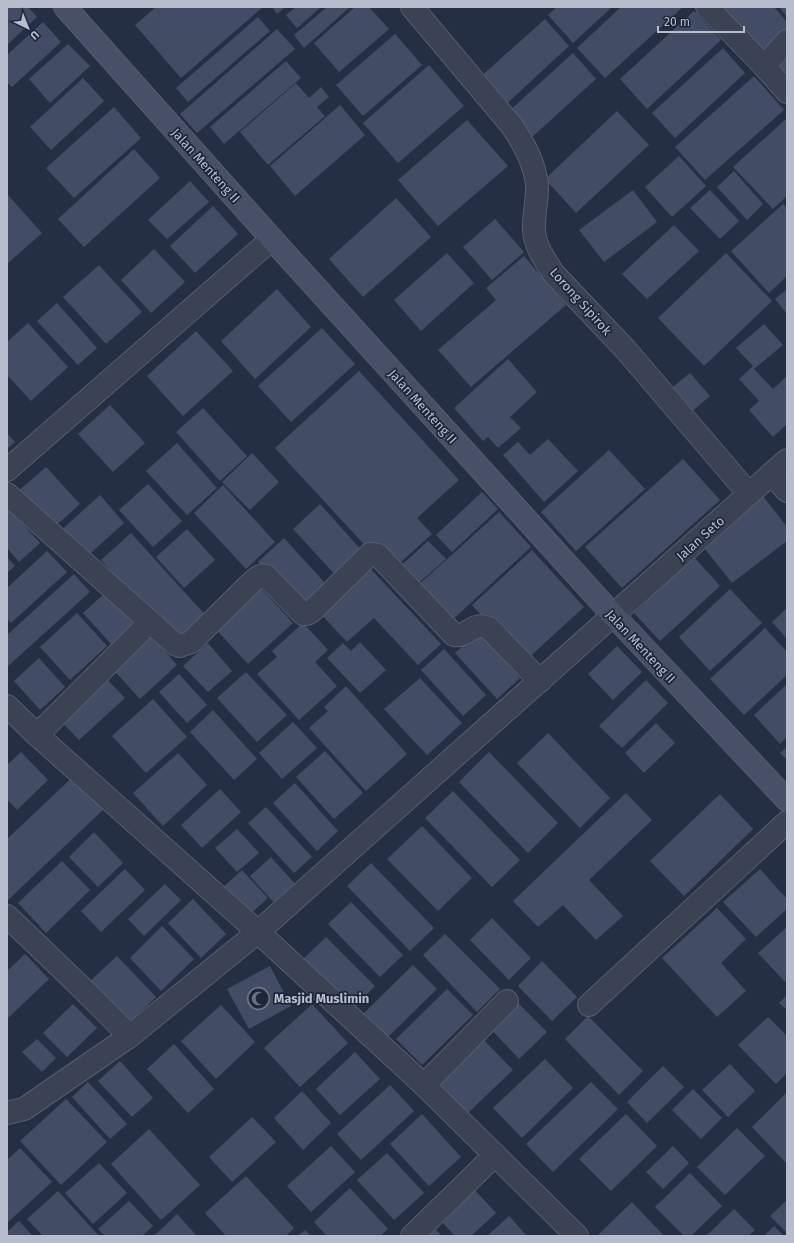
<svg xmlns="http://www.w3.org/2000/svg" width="794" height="1243" font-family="'Fira Sans',sans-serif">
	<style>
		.building { fill: #424c64 }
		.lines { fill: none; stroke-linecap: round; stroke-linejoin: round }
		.street-casing { stroke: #555d6e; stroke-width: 24 }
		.secondary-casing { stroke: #555d6e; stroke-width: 24 }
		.street { stroke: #3a4253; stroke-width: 22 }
		.secondary { stroke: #485067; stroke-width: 22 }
		.labels { text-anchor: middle; stroke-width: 3.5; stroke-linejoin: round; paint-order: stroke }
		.street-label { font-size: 13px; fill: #b7bdcd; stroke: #1e2739 }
		.poi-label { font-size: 13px; font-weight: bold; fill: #b7bdcd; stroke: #1e2739; text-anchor: start }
	</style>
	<rect width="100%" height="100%" fill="#252f44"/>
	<g class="building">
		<path d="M7,7H28L37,17L7,45Z"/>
		<path d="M156,7H263L181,78L135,25Z"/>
		<path d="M272,7H285L277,14Z"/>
		<path d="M296,7H321L297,28L286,15Z"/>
		<path d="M327,7H350L304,48L294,35Z"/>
		<path d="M355,7H369L389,29L339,72L314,43Z"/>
		<path d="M557,7H612L573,43L548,15Z"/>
		<path d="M621,7H683L605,78L577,48Z"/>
		<path d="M717,7H774L787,22V29L758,54Z"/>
		<path d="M779,7H787V17Z"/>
		<path d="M694,11L721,40L647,109L620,79Z"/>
		<path d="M258,17L270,31L188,102L176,88Z"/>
		<path d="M545,19L569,46L503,107L478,79Z"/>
		<path d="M43,22L61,42L12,87L7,82V55Z"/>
		<path d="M277,29L295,49L197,133L180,114Z"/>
		<path d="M395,34L422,65L363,116L336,85Z"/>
		<path d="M68,44L90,66L50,103L29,79Z"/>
		<path d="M723,48L745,73L675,138L652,113Z"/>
		<path d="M573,53L596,79L531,138L508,112Z"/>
		<path d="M787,53V81L773,65Z"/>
		<path d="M286,61L301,78L224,144L210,127Z"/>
		<path d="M429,65L464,106L398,163L363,123Z"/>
		<path d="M754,76L784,110L705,180L675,147Z"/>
		<path d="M83,78L104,101L51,150L30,127Z"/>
		<path d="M296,83L309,98L321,87L329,97L317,107L325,116L268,165L240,132Z"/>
		<path d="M340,105L365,135L295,196L270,166Z"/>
		<path d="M114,107L141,138L74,198L46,168Z"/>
		<path d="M617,111L649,145L576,213L545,179Z"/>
		<path d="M787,118V196L773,209L733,167Z"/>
		<path d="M467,120L508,166L438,226L398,180Z"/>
		<path d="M134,149L160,178L84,247L58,219Z"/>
		<path d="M679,156L706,186L672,217L645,187Z"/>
		<path d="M734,171L763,204L747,220L717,187Z"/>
		<path d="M190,181L209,202L167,239L148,220Z"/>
		<path d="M633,190L657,222L604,262L579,230Z"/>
		<path d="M710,190L739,221L720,239L690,208Z"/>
		<path d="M7,194L42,233L7,264Z"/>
		<path d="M396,198L431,237L363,297L329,259Z"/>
		<path d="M783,204L787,208V276L769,293L731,251Z"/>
		<path d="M213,206L238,234L195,273L170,246Z"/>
		<path d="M495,219L524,252L492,280L463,247Z"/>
		<path d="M674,225L699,251L647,299L622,274Z"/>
		<path d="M154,249L185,282L151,313L121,280Z"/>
		<path d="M447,253L474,283L421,331L394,300Z"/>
		<path d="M726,253L772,301L704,366L658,318Z"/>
		<path d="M524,256L566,305L471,387L438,350L496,300L486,288Z"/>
		<path d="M99,265L142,312L106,344L63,297Z"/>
		<path d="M277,289L311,327L255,379L221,341Z"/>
		<path d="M787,289V314L775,299Z"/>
		<path d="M57,303L97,348L78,365L37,321Z"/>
		<path d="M28,323L68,367L31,401L7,375V342Z"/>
		<path d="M764,324L783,345L754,369L773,389L787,376V424L773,437L749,410L759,401L739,379L753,366L736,348Z"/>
		<path d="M322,328L355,364L291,422L258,386Z"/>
		<path d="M196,331L233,371L183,416L147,376Z"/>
		<path d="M508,359L537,392L510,417L521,428L498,448L488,437L483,441L454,408Z"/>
		<path d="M359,371L459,480L417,518L432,534L393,569L371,552L275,448Z"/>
		<path d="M690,373L710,396L688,415L668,391Z"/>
		<path d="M110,405L145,443L113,472L78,434Z"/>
		<path d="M203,408L247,456L220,481L176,432Z"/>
		<path d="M7,433L15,442L7,449Z"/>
		<path d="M548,439L578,471L544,502L503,455L518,442L530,455Z"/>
		<path d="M177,443L217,488L187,515L146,471Z"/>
		<path d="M609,450L645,489L576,551L541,512Z"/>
		<path d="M252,453L279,482L250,510L222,482Z"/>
		<path d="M683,459L720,500L622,588L585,547Z"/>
		<path d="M46,467L80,504L50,531L16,493Z"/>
		<path d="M148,484L182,521L153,547L119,510Z"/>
		<path d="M223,485L275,542L246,569L194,513Z"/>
		<path d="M482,492L498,509L452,552L436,535Z"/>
		<path d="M100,495L124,523L82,561L57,534Z"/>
		<path d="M763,496L787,527V541L732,583L701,544Z"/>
		<path d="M320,504L365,554L338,578L293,529Z"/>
		<path d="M7,507L40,543L19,562L7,548Z"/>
		<path d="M499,512L531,547L447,625L414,589Z"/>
		<path d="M187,529L215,560L184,588L156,557Z"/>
		<path d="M131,533L208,618L178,645L101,560Z"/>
		<path d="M284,538L325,583L300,607L258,562Z"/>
		<path d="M428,541L446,559L412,589L395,571Z"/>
		<path d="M532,550L584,607L524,662L472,605Z"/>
		<path d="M47,551L67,572L11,623L7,619V588Z"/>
		<path d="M7,557L15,566L7,573Z"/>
		<path d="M694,557L720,586L660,641L634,613Z"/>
		<path d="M367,565L441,644L418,665L374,618L347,642L318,611Z"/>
		<path d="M74,574L90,592L7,667V635Z"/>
		<path d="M257,584L293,623L248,664L212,625Z"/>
		<path d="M730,589L762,623L710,671L679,637Z"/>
		<path d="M107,591L135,622L111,644L83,613Z"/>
		<path d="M787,608V639L772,622Z"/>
		<path d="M77,613L107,646L70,680L40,647Z"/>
		<path d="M303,623L328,650L315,662L337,686L299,720L257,674L277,657L272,651Z"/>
		<path d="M765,628L787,652V675L744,715L710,679Z"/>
		<path d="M148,632L177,665L140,699L110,666Z"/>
		<path d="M478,632L520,678L497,699L455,653Z"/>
		<path d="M360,642L386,670L360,693L327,658L343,643L351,651Z"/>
		<path d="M208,643L232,671L208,692L183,666Z"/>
		<path d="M617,646L642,672L613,700L588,674Z"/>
		<path d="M444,649L486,695L463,716L421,670Z"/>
		<path d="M39,658L65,687L40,710L14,681Z"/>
		<path d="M246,672L287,715L257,742L217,698Z"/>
		<path d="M102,674L125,698L79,740L56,716Z"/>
		<path d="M179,674L207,705L187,723L159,692Z"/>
		<path d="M420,678L462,723L427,755L384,709Z"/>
		<path d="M646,680L668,703L622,748L599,726Z"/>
		<path d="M787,684V737L780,744L754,715Z"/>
		<path d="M346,686L407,754L366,791L309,728L328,711L324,707Z"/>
		<path d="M153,699L187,737L146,773L112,736Z"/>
		<path d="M213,710L257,759L234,780L190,732Z"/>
		<path d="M293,722L317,748L282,779L259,753Z"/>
		<path d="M656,723L675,743L644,773L625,753Z"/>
		<path d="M548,733L610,798L580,828L517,763Z"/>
		<path d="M787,747V760L780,753Z"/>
		<path d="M325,751L363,793L334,819L296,777Z"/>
		<path d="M21,752L48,780L17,810L7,799V765Z"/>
		<path d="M489,752L558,823L528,853L459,782Z"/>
		<path d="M178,753L207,785L163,826L133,793Z"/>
		<path d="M76,774L107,806L7,901V839Z"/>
		<path d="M295,783L338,831L317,851L273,803Z"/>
		<path d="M220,789L241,812L202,848L181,825Z"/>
		<path d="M453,791L520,860L492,887L425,818Z"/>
		<path d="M626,793L652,820L589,880L623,916L596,940L563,905L538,927L513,901Z"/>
		<path d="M720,794L753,829L684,896L650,861Z"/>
		<path d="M266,807L312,857L294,873L248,823Z"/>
		<path d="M422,826L472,878L438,911L387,859Z"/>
		<path d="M237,829L259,853L237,872L215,848Z"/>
		<path d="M94,832L123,863L98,887L69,857Z"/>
		<path d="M271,857L297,886L276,905L250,876Z"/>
		<path d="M62,861L90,890L46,933L18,903Z"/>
		<path d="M371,863L434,928L410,951L347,886Z"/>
		<path d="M125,869L145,890L101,932L81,911Z"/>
		<path d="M760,869L787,899V909L756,937L723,902Z"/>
		<path d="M242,870L268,898L247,917L221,889Z"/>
		<path d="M165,884L181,900L144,936L128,919Z"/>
		<path d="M193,899L226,934L201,958L168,923Z"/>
		<path d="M351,902L403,955L380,977L328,924Z"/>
		<path d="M717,908L746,939L721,963L746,991L717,1017L662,958Z"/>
		<path d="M492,918L531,958L509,980L470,940Z"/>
		<path d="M162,926L194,959L161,991L130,958Z"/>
		<path d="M787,927V981L785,982L758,953Z"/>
		<path d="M445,934L500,989L477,1012L423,955Z"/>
		<path d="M326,937L375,986L351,1010L302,960Z"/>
		<path d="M25,954L49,979L7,1019V971Z"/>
		<path d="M117,956L156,997L127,1025L88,983Z"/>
		<path d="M542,961L577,997L552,1021L518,986Z"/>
		<path d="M413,965L437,989L385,1040L362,1015Z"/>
		<path d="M270,966L291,1006L249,1029L227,989Z"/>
		<path d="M447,989L473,1015L422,1065L396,1039Z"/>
		<path d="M787,995V1010L779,1003Z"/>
		<path d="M515,1000L547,1032L519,1059L488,1026Z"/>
		<path d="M73,1004L97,1028L67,1057L43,1033Z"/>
		<path d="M312,1004L348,1043L300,1087L264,1048Z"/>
		<path d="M221,1005L255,1042L216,1079L181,1041Z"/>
		<path d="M588,1016L643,1071L619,1095L565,1039Z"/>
		<path d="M768,1017L787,1036V1073L776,1084L738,1045Z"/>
		<path d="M481,1037L513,1070L468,1113L437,1081Z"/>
		<path d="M37,1039L56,1058L42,1072L22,1052Z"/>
		<path d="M174,1044L214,1089L188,1113L147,1069Z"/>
		<path d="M355,1052L380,1079L340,1115L316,1089Z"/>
		<path d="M545,1059L573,1088L522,1138L493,1108Z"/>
		<path d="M120,1061L153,1098L132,1117L98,1081Z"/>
		<path d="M730,1064L755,1091L728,1117L702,1090Z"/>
		<path d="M663,1066L684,1087L647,1123L627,1102Z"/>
		<path d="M88,1082L127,1124L110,1139L72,1097Z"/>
		<path d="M591,1082L618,1109L553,1172L526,1144Z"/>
		<path d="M390,1085L414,1111L361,1160L337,1134Z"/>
		<path d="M693,1089L722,1118L701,1139L672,1110Z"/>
		<path d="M302,1091L331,1123L303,1150L274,1118Z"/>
		<path d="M787,1092V1164L752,1127Z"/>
		<path d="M66,1099L107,1142L61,1185L20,1141Z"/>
		<path d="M422,1114L461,1157L429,1186L390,1144Z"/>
		<path d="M626,1114L657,1146L611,1191L579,1159Z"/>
		<path d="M252,1117L276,1142L232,1182L209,1157Z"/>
		<path d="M737,1128L765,1156L725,1195L697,1167Z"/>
		<path d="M149,1129L200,1185L161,1220L111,1164Z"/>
		<path d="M331,1146L355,1172L311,1212L287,1186Z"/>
		<path d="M673,1146L689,1163L663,1189L646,1172Z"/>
		<path d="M20,1148L52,1182L7,1223V1160Z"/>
		<path d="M387,1153L424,1193L394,1220L357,1180Z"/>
		<path d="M99,1163L127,1193L93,1224L65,1193Z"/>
		<path d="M690,1173L722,1206L691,1236H684L655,1207Z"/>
		<path d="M246,1176L294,1228L286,1236H226L205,1213Z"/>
		<path d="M350,1188L388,1229L380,1236H327L314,1222Z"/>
		<path d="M473,1188L496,1213L471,1236H455L439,1219Z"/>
		<path d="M58,1191L98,1235L97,1236H43L27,1219Z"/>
		<path d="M787,1200V1233L770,1216Z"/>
		<path d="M129,1201L153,1226L142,1236H105L98,1229Z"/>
		<path d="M632,1202L664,1236H597Z"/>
		<path d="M734,1209L755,1230L748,1236H706Z"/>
		<path d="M177,1214L196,1235L195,1236H154Z"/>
		<path d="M509,1216L527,1236H487Z"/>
		<path d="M19,1221L33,1236H7V1232Z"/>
		<path d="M432,1226L442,1236H421Z"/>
		<path d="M774,1226L784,1236H764Z"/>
		<path d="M305,1230L311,1236H298Z"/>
	</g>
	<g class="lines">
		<defs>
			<g id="street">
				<path d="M412,7L512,126C524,144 534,162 537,184C538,199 533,215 534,230C535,247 545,260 554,274L626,350L749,494"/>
				<path d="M707,7L764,66L787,92"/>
				<path d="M764,66L787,41"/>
				<path d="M7,470L272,239"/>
				<path d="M771,474L787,491"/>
				<path d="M7,494L175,644L180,646L191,642L252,582C257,578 260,574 266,576L303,614H307L311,612L370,554L378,555L454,635C468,638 471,621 489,628L540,681"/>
				<path d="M7,706L37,735L258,932L424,1085L577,1236"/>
				<path d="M37,735L150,622"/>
				<path d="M7,916L82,988L130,1036"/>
				<path d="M589,1005L787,822"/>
				<path d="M424,1085L507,1001"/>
				<path d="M7,1113L24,1109L130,1036L258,932L787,460"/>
				<path d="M412,1236L495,1155"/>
			</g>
			<path id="secondary" d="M65,7L272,239L613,615L787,800"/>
		</defs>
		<use href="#street" class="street-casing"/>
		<use href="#secondary" class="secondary-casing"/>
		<use href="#street" class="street"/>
		<use href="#secondary" class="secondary"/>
	</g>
	<defs>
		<symbol id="mosque-ring" viewBox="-11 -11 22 22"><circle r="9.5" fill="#1e2739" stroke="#6b7280" stroke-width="1.5"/><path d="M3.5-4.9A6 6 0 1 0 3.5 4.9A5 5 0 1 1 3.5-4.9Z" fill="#6b7280"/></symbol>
	</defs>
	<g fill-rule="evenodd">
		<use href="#mosque-ring" x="246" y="986" width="25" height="25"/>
	</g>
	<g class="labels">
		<g class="street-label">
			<text transform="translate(206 165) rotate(48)" y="5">Jalan Menteng II</text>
			<text transform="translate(581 301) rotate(48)" y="5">Lorong Sipirok</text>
			<text transform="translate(423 406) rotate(48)" y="5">Jalan Menteng II</text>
			<text transform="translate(700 538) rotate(-42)" y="5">Jalan Seto</text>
			<text transform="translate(641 646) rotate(47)" y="5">Jalan Menteng II</text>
		</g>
		<g class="poi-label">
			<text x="274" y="1003">Masjid Muslimin</text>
		</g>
	</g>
	<rect width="794" height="1243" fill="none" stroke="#b7bdcd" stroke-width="16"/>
	<g transform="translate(28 28) rotate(137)" stroke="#1e2739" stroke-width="3" paint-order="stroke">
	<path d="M0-3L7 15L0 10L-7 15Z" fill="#b7bdcd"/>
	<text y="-6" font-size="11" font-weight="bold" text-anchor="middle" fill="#b7bdcd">U</text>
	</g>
	<path d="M658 26v6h86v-6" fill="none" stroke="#b7bdcd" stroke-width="2"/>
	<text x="664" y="26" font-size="12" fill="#b7bdcd" stroke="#1e2739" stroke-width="3" paint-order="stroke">20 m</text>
</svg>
